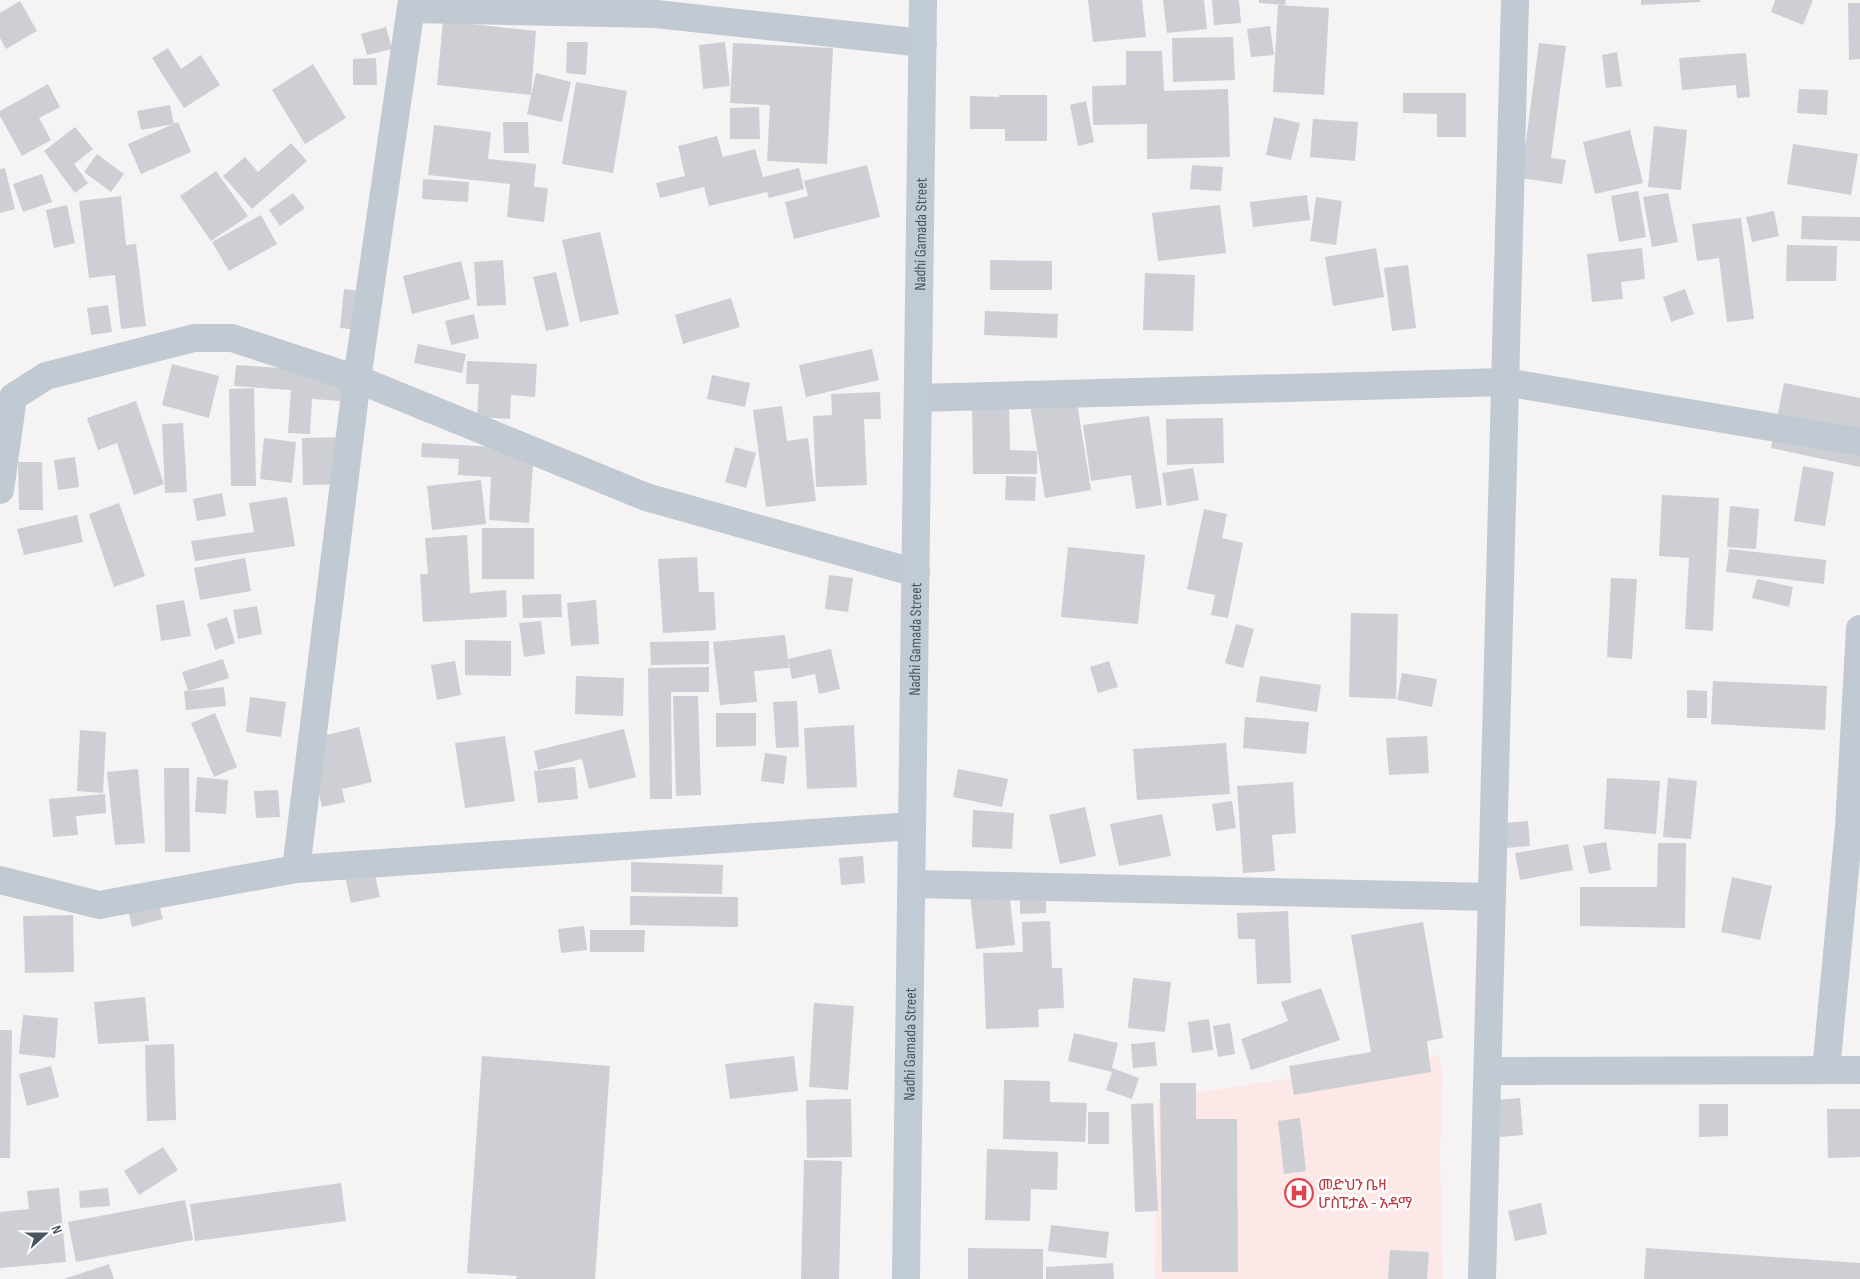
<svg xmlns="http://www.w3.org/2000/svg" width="1860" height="1279" font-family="'Sofia Sans Condensed','Noto Sans Ethiopic',sans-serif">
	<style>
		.medical { fill: #fce8e6 }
		.building { fill: #cdcfd5 }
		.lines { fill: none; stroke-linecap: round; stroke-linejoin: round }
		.street { stroke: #c1cad2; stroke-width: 28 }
		.secondary { stroke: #c1cbd6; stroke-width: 28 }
		.labels { text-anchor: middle; stroke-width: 5; stroke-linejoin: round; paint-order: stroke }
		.street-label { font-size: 16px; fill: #4a5661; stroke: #fff }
		.health-label { font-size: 16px; fill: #be3a42; stroke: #fff; text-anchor: start }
	</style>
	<rect width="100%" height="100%" fill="#f5f3f3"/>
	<path class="medical" d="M1438,1055L1443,1071L1440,1154L1443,1279H1155L1158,1099Z"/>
	<g class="building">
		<path d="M1088,0H1142L1146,37L1093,42Z"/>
		<path d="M1163,0H1204L1207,29L1167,33Z"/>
		<path d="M1212,0H1239L1241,23L1214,25Z"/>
		<path d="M1259,0H1286L1285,5L1259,3Z"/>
		<path d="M1641,0H1700L1701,2L1641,5Z"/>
		<path d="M1775,0H1813L1803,25L1771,12Z"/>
		<path d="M20,1L37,31L6,49L0,38V13Z"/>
		<path d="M1848,3H1860V59L1849,60Z"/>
		<path d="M1278,5L1329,8L1324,95L1273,92Z"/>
		<path d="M443,21L536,31L531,95L437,85Z"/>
		<path d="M1270,26L1274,55L1251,57L1247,29Z"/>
		<path d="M386,27L392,49L367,55L361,34Z"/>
		<path d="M1233,37L1235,80L1173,82L1172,38Z"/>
		<path d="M567,42H588L586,75L566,73Z"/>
		<path d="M725,42L730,86L703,89L699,45Z"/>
		<path d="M733,43L833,48L827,164L767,161L770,105L730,103Z"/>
		<path d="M1539,43L1566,46L1551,158L1566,160L1562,184L1521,178Z"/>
		<path d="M168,48L181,69L201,55L220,85L184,108L152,58Z"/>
		<path d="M1126,51H1162L1164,91L1228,89L1230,157L1147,159V124L1093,125L1092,86L1126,85Z"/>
		<path d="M1617,52L1622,86L1606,88L1602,55Z"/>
		<path d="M1746,53L1750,97L1737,98L1736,85L1682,90L1679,58Z"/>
		<path d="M376,58L377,85H353V59Z"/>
		<path d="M313,64L346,118L305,144L272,90Z"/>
		<path d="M536,73L571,82L562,122L527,114Z"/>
		<path d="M576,82L627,91L613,173L562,164Z"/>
		<path d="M48,84L60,107L39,118L51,140L22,156L0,116V111Z"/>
		<path d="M1799,89L1828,90L1827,115L1797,113Z"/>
		<path d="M1403,93H1466V137H1437V114L1403,113Z"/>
		<path d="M999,95H1047V141H1005V129H970V96L999,97Z"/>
		<path d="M1086,101L1094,142L1078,146L1070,105Z"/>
		<path d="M170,105L174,124L141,130L137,111Z"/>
		<path d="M759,107L760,139H730V108Z"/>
		<path d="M1274,117L1300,123L1291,160L1266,155Z"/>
		<path d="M1313,119L1358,122L1355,161L1310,157Z"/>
		<path d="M178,122L191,152L141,174L128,144Z"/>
		<path d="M503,122H528L529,153H504Z"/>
		<path d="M434,125L491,132L488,159L536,164L534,187L548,188L544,222L507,217L510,184L428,175Z"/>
		<path d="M1654,126L1687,130L1681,190L1648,187Z"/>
		<path d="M75,127L93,149L74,164L88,183L75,193L44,151Z"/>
		<path d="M1630,130L1643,183L1595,194L1583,142Z"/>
		<path d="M717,136L723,157L755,149L763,177L799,168L804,189L769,198L767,192L709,206L704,187L660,198L656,183L685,176L678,146Z"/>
		<path d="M291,143L307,161L252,209L223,176L245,157L258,172Z"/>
		<path d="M1793,144L1858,154L1851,195L1787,184Z"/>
		<path d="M97,154L124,174L111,192L84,172Z"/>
		<path d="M867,165L880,217L794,239L785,202L808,196L804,181Z"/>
		<path d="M1192,165L1223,167L1221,191L1190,189Z"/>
		<path d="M5,168L15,209L0,213V169Z"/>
		<path d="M216,171L248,216L211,241L180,196Z"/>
		<path d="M42,174L52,202L23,212L13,184Z"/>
		<path d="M423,179L469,182L468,202L422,199Z"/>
		<path d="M1638,191L1646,237L1619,242L1611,196Z"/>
		<path d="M293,193L305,208L280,226L269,210Z"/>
		<path d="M1668,193L1678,242L1652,247L1643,197Z"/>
		<path d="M1307,195L1310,220L1253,227L1250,202Z"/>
		<path d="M121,196L126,245L136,244L146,326L121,329L115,275L89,278L79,201Z"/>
		<path d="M1316,197L1342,201L1336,245L1310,241Z"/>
		<path d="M67,205L75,243L54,248L46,210Z"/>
		<path d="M1220,205L1226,253L1158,261L1152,213Z"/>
		<path d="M1774,211L1779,236L1752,242L1746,217Z"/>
		<path d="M261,215L277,244L229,271L212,242Z"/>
		<path d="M1802,216L1860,217V241L1801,239Z"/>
		<path d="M1741,218L1754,319L1727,322L1719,258L1697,261L1692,224Z"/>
		<path d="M600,232L619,314L580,322L562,240Z"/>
		<path d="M1787,245L1837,246L1836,281H1786Z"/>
		<path d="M1376,248L1384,297L1333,306L1325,257Z"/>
		<path d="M1642,248L1645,279L1621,282L1623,299L1592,302L1587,254Z"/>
		<path d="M503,260L506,305L477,306L474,262Z"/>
		<path d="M990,260L1052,261V290H990Z"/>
		<path d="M461,261L470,299L412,314L403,276Z"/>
		<path d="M1408,265L1416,328L1392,331L1384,268Z"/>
		<path d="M556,272L569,326L546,331L533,277Z"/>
		<path d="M1145,273L1195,275L1193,331L1143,330Z"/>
		<path d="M344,289L370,292L365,331L340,328Z"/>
		<path d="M1685,289L1694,314L1671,322L1663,297Z"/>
		<path d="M731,298L740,327L683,344L675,315Z"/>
		<path d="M108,305L112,332L91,335L87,308Z"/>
		<path d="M985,311L1058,314L1057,338L984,335Z"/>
		<path d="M474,314L479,338L451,345L445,321Z"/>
		<path d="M418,344L466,354L462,373L414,363Z"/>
		<path d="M872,349L879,380L806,397L799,365Z"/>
		<path d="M467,361L537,364L535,397L511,395L510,419L477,417L479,384H466Z"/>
		<path d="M172,364L219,376L209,418L162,405Z"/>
		<path d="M236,365L358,373L355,402L312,399L310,434L288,433L291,390L234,386Z"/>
		<path d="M712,375L750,383L745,407L707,399Z"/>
		<path d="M1784,383L1860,398V467L1771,448Z"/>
		<path d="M254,388L256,486H231L229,389Z"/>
		<path d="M880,392L881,419H864L867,485L816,487L813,416L832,415L831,394Z"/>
		<path d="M1076,397L1091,490L1045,498L1030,405Z"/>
		<path d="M136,401L164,484L134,495L117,443L98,450L87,418Z"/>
		<path d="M972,402H1009L1010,450L1037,451V474H973Z"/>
		<path d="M782,406L787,441L808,438L816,501L766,507L753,410Z"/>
		<path d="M1149,416L1162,505L1136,509L1131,475L1091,481L1083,425Z"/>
		<path d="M1223,418L1224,463L1167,465L1166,419Z"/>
		<path d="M183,423L187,492L165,493L162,424Z"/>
		<path d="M347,437L348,484L303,485L302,438Z"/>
		<path d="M264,438L296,442L292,483L260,479Z"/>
		<path d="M422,443L534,449L529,523L489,520L491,477L458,475L459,459L421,457Z"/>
		<path d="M735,447L756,453L746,488L725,482Z"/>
		<path d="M75,457L79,487L58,490L54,460Z"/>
		<path d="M18,462H42L43,510H19Z"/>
		<path d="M1803,466L1834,472L1825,526L1794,521Z"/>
		<path d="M1193,468L1199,500L1167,506L1162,473Z"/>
		<path d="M1006,476L1036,477L1035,501L1005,500Z"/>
		<path d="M481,480L486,524L432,530L427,486Z"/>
		<path d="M222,493L226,516L197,521L193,499Z"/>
		<path d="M1662,495L1719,498L1713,631L1685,629L1689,558L1659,556Z"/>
		<path d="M287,497L295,546L195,561L191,541L254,532L249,503Z"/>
		<path d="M119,503L145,576L114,587L89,514Z"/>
		<path d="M1730,506L1759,509L1756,549L1727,547Z"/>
		<path d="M1204,509L1227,514L1222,538L1243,543L1228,618L1211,615L1215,595L1187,589Z"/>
		<path d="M77,515L83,542L24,555L17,529Z"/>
		<rect x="482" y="528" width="52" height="51"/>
		<path d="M467,535L470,593L506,590L507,617L423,622L420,574H428L425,538Z"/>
		<path d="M1068,547L1145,555L1138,624L1061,617Z"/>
		<path d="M1729,549L1826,560L1824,584L1726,572Z"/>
		<path d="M697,557L699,592H714L716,630L663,633L658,559Z"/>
		<path d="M245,558L251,591L200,600L194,568Z"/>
		<path d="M829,575L853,578L848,612L825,609Z"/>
		<path d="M1611,578L1637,579L1632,659L1607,657Z"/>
		<path d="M1757,579L1793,587L1789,607L1752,598Z"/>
		<path d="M561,594L562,617L523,618L522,595Z"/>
		<path d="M184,600L191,636L161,641L156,605Z"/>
		<path d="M596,600L599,644L571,646L567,603Z"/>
		<path d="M257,606L262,634L238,639L233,610Z"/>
		<path d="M1351,613L1398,614L1396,699L1349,697Z"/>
		<path d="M227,617L235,643L215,650L207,624Z"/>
		<path d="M541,621L545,654L524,657L519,623Z"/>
		<path d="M1236,624L1254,629L1243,668L1225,663Z"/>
		<path d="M785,635L789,668L754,671L757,702L720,705L713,642Z"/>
		<path d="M465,640L511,641V676L465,675Z"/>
		<path d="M709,641V664L651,665L650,642Z"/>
		<path d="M831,649L840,689L819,694L815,674L792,679L788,659Z"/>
		<path d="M223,659L229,678L189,691L224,687L226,706L186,710L184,691H188L182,672Z"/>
		<path d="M455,661L461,695L437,700L431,665Z"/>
		<path d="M1109,661L1118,687L1098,693L1090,667Z"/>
		<path d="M709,667V692H671L672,799H650L648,668Z"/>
		<path d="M1402,673L1437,679L1432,707L1397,700Z"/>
		<path d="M576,676L624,678L623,716L575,714Z"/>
		<path d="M1260,676L1321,685L1317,712L1256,702Z"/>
		<path d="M1713,681L1827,686L1825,730L1711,724Z"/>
		<path d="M1687,690L1707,691V718H1687Z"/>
		<path d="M673,696H698L701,795L676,796Z"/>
		<path d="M250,697L286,702L281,737L246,732Z"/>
		<path d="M797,701L799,747L776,748L773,702Z"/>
		<path d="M215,713L237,767L214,777L191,723Z"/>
		<path d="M716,713H756V746L716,747Z"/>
		<path d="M1245,717L1309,722L1306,754L1243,748Z"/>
		<path d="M854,725L857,787L807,789L804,728Z"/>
		<path d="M359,727L372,782L342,789L345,802L322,807L306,740Z"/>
		<path d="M624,729L636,777L589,789L582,759L538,770L534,751Z"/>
		<path d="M80,730L106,732L103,793L77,791Z"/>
		<path d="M505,736L515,801L465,808L455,743Z"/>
		<path d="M1427,736L1429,773L1389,775L1386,738Z"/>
		<path d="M1226,743L1230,794L1137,800L1133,749Z"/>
		<path d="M765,753L787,756L784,784L761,781Z"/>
		<path d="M575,767L578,799L538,803L534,771Z"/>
		<path d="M164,768H189L190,852H165Z"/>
		<path d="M138,769L145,843L115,845L107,772Z"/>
		<path d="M958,769L1008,779L1002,807L953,797Z"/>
		<path d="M197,777L228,780L226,814L195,812Z"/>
		<path d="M1607,778L1660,781L1656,834L1604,829Z"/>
		<path d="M1668,778L1697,781L1691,839L1663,837Z"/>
		<path d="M1293,782L1296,833L1272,835L1275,871L1243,873L1237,786Z"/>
		<path d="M278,790L280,817L256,818L254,791Z"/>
		<path d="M105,794L106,813L76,816L78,835L53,837L49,799Z"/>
		<path d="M1232,801L1236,828L1216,831L1212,804Z"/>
		<path d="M1085,807L1096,856L1060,864L1049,815Z"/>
		<path d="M973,810L1014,813L1012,849L972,847Z"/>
		<path d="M1162,814L1171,856L1119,866L1110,824Z"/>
		<path d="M1528,821L1530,846L1506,848L1504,823Z"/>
		<path d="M1606,842L1611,870L1589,874L1583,846Z"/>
		<path d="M1658,843H1686L1685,928L1580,926V887H1657Z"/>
		<path d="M1568,844L1573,870L1520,880L1515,853Z"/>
		<path d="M863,856L865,883L841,885L839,858Z"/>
		<path d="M631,862L723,865L722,894L631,892Z"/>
		<path d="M374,871L380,897L351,903L345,877Z"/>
		<path d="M1732,877L1772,886L1760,940L1721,932Z"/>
		<path d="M1009,890L1015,945L976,949L970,895Z"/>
		<path d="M1020,891H1046V913L1020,914Z"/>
		<path d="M630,896L738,897V927L630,925Z"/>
		<path d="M157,897L163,919L132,927L127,906Z"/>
		<path d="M1288,911L1291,983L1257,984L1255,939H1238L1237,913Z"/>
		<path d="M73,915L74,972L25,973L23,916Z"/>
		<path d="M1050,921L1052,968H1062L1064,1008L1038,1009L1039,1027L986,1029L983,953L1023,952L1022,922Z"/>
		<path d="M1423,922L1443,1038L1427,1041L1431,1072L1294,1095L1289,1066L1371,1052L1351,935Z"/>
		<path d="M584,926L587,950L561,953L558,929Z"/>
		<path d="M590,930H645L644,952H590Z"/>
		<path d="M1133,978L1171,982L1165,1032L1128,1028Z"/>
		<path d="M1321,988L1340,1040L1251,1070L1241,1039L1288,1021L1281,1002Z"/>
		<path d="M145,997L149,1041L98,1044L94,1002Z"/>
		<path d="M814,1003L854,1006L848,1090L809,1087Z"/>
		<path d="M23,1015L58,1018L55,1058L19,1054Z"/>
		<path d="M1209,1019L1213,1050L1192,1053L1188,1022Z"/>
		<path d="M1230,1023L1235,1054L1218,1057L1213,1026Z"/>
		<path d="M0,1030H12L10,1158H0Z"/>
		<path d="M1074,1033L1118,1043L1112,1068L1139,1078L1132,1099L1106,1090L1112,1072L1068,1061Z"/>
		<path d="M1155,1042L1157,1066L1133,1068L1131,1044Z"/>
		<path d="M174,1044L176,1120L147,1121L145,1045Z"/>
		<path d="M482,1056L610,1066L595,1279H516L517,1276L467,1273Z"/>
		<path d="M794,1056L798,1091L730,1099L725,1064Z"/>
		<path d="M51,1066L59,1097L27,1106L19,1074Z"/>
		<path d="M1004,1080L1050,1081V1102L1087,1103L1085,1142L1003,1139Z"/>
		<path d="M1160,1083H1196V1119H1237L1238,1272H1162Z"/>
		<path d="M1520,1098L1523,1135L1500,1137L1496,1100Z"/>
		<path d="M851,1099L852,1157L807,1158L806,1100Z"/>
		<path d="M1153,1103L1158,1211L1135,1212L1131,1104Z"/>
		<path d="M1699,1104H1728V1136L1699,1137Z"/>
		<path d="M1827,1109H1860V1157L1828,1158Z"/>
		<rect x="1088" y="1112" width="21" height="32"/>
		<path d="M1300,1118L1306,1171L1284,1174L1278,1121Z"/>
		<path d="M163,1147L178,1170L139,1195L124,1171Z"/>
		<path d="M987,1149L1058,1152L1057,1190L1031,1189L1030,1221L985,1220Z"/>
		<path d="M804,1160L842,1161L839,1279H801Z"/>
		<path d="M341,1183L346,1221L195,1241L190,1204Z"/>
		<path d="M59,1188L66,1262L0,1268V1212L29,1209L27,1191Z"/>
		<path d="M108,1188L110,1206L80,1208L79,1191Z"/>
		<path d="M185,1200L193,1240L76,1262L68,1222Z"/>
		<path d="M1541,1203L1547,1234L1515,1241L1508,1211Z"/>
		<path d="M1051,1225L1109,1232L1106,1258L1048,1251Z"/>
		<path d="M968,1248L1043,1249V1279H968Z"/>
		<path d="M1646,1248L1860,1263V1279H1644Z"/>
		<path d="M1390,1250L1429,1252L1427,1279H1388Z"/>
		<path d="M1113,1263L1114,1279H1046V1267Z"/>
		<path d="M109,1264L114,1279H64Z"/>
	</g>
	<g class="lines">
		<g class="street">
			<path d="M411,9L656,14L923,43"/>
			<path d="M918,398L1505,382L1860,442"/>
			<path d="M0,490L13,397L46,376L194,338H232L357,379L646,497L916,573"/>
			<path d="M296,869L357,379L412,0"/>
			<path d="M0,880L99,905L296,869L912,826"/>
			<path d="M912,884L1492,897"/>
			<path d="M1826,1070L1849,827L1860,629"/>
			<path d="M1488,1071L1860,1070"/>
			<path d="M1482,1279L1515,0"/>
		</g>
		<path class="secondary" id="s1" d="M906,1279L923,0"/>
	</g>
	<defs>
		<symbol id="hospital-ring" viewBox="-11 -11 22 22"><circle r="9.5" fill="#fff" stroke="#e0444e" stroke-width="1.5"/><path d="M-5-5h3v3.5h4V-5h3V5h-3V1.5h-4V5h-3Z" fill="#e0444e"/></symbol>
	</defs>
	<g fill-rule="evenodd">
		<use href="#hospital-ring" x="1283" y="1177" width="32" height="32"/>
	</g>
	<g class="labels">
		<g class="street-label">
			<text dy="6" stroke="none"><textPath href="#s1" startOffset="1045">Nadhi Gamada Street</textPath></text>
			<text dy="6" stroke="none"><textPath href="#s1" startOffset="640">Nadhi Gamada Street</textPath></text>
			<text dy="6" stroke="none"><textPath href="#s1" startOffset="235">Nadhi Gamada Street</textPath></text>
		</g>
		<g class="health-label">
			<text x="1318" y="1190">መድህን ቤዛ<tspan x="1318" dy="18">ሆስፒታል - አዳማ</tspan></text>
		</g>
	</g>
	<g transform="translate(45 1234) rotate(69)" stroke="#ffffff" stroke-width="4" paint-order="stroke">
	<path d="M0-4L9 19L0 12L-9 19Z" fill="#4a5661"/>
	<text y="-8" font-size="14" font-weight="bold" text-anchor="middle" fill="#4a5661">N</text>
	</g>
</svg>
